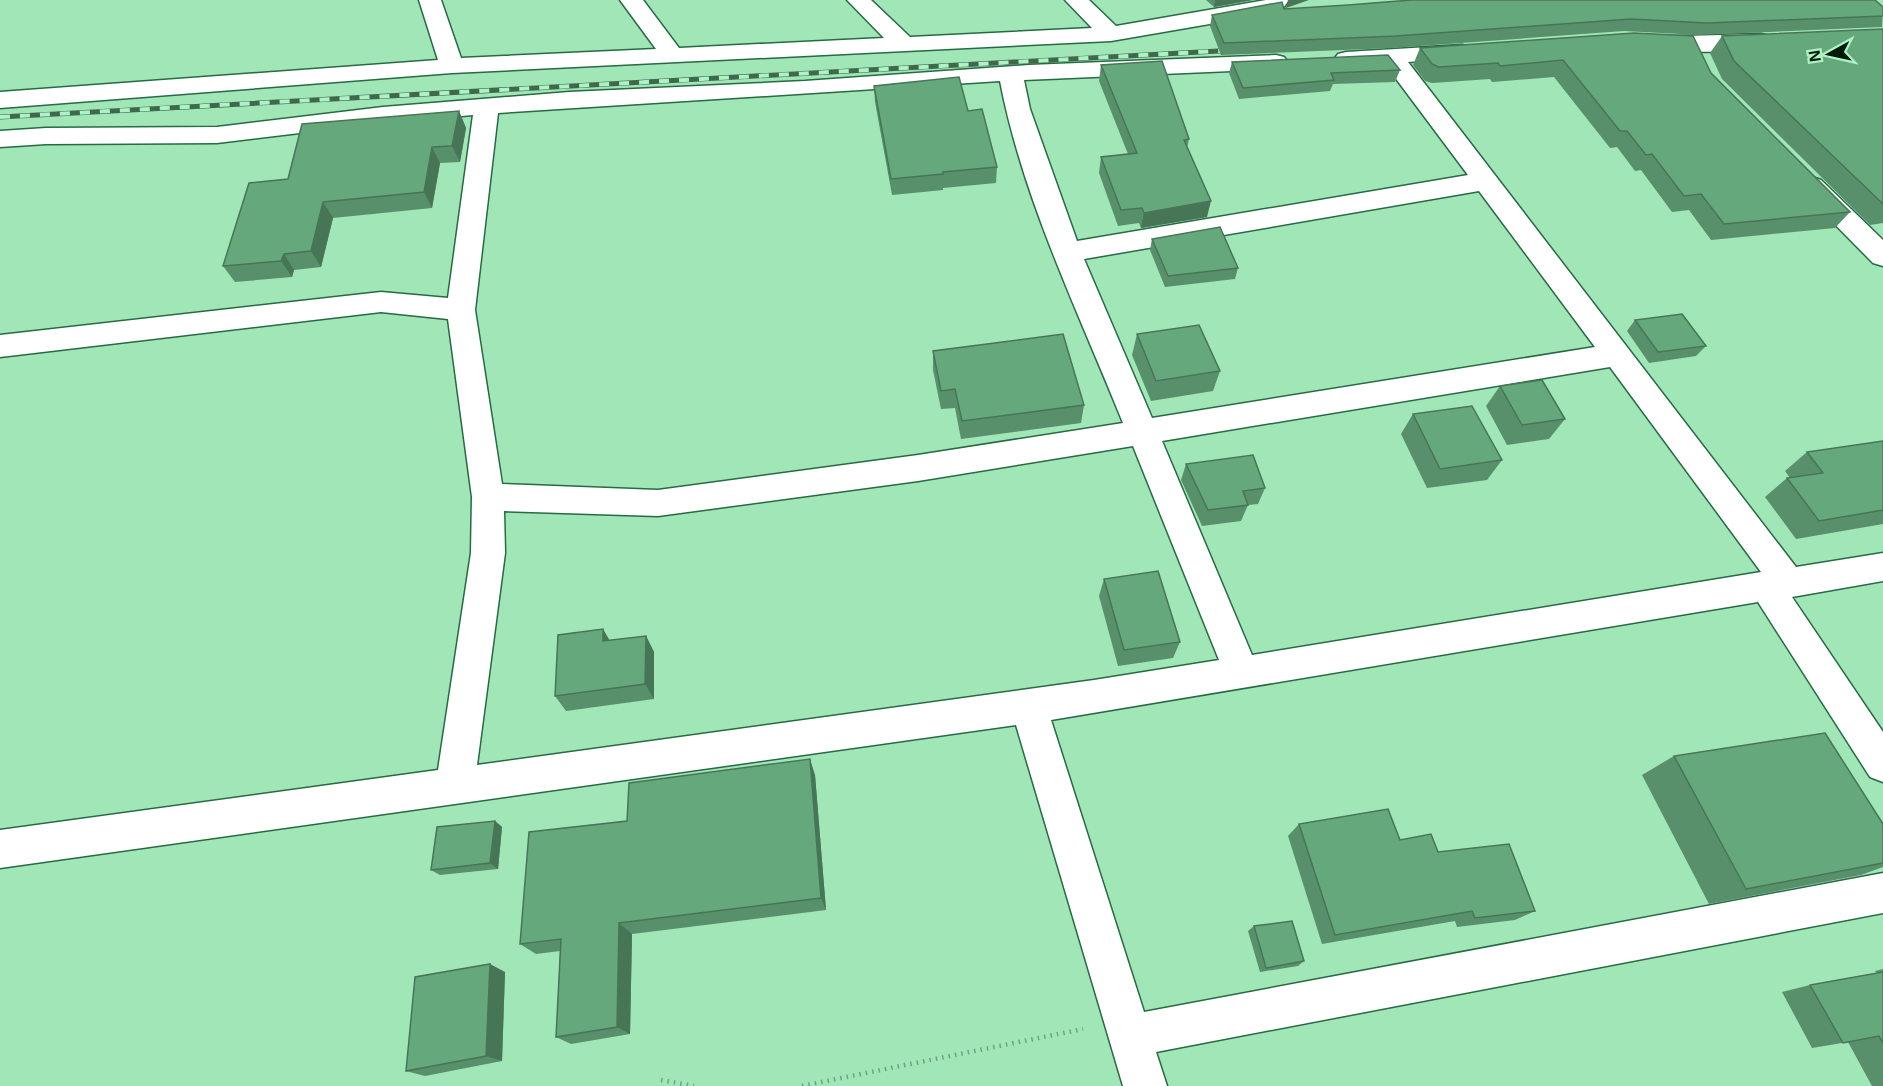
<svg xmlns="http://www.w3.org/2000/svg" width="1883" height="1086" font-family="Arial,sans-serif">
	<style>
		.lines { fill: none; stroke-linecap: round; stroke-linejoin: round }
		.street-casing { stroke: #266b43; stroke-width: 3 }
		.path { stroke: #6ca47f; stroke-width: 4.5; stroke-dasharray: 1.5 5; stroke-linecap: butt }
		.street { fill: #fff; fill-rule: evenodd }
		.rail-casing { stroke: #3f694d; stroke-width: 5 }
		.rail { stroke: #adf3c4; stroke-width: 4; stroke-dasharray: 10; stroke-linecap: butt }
		.wall { fill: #57906b }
		.shaded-wall { fill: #477657 }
		.building { fill: #65a87c; stroke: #477657; stroke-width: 1.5 }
	</style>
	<rect width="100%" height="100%" fill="#a0e6b7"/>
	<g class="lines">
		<defs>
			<g id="street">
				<path d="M419,0H441L461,58L656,49L620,0H643L679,48L884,38L847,0H871L910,37L1092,28L1065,0H1089L1116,26L1266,0H1289L1281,11L1273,13L1111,41L452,73L0,108V92L438,60Z"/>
				<path d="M1761,34L1769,36L1773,41L1769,46C1740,53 1672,54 1643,47L1639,42L1643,37Z"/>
				<path d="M1462,45L1470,47L1474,52L1470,57L1408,62L1796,567L1883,553V581L1792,597L1883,732V782L1870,777L1758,602L1051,720L1144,1012L1883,873V913L1156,1052L1167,1086H1123L1016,725L0,868V830L438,770L471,553L472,497L448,319L381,312L0,357V335L381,292L448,298L473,115L383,123L217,143L46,144L0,147V131L46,128L217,127L383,107L569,92L805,81L1029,65L1276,55L1284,57L1288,62L1284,67L1276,69L1024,80L1030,109L1077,241L1468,175L1385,64L1346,66L1338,64L1334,59L1338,54L1346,52ZM1000,81C1023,200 1078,311 1123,423L918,455L658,490L502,484L475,310L498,113ZM1479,191L1595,347L1152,418L1084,259ZM1610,367L1761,572L1252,655L1162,441ZM1133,446L1219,660L1094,680L477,765L505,553L504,511L658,516L918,481Z"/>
				<path d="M1812,177L1821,180L1883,240V266L1873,263L1803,192L1799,186L1803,180Z"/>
			</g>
		</defs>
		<use href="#street" class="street-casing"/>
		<g class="path">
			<path d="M661,1080L694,1086"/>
			<path d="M802,1086L1083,1029"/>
		</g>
		<use href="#street" class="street"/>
		<defs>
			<path id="rail" d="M0,117L1237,50"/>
		</defs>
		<use href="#rail" class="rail-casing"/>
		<use href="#rail" class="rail"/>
	</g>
	<g class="wall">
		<path d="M1206,0H1253L1214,7Z"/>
		<path d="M1883,7L1882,27L1699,35L1624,31L1392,48L1221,55L1210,26L1212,15L1284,9Z"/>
		<path d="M1883,29V223L1870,225L1722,79L1710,53L1722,36Z"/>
		<path d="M1634,33L1711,73L1850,212L1835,228L1711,240L1689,210L1672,212L1641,170L1635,171L1617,147L1610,148L1554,77L1492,82L1490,79L1432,83L1425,81L1413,65L1420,48Z"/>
		<path d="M1232,62L1400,70L1395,82L1333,84L1330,91L1239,99L1229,73Z"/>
		<path d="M1101,65L1189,139L1187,148L1207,217L1141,228L1139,223L1118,226L1099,173L1101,157L1128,154L1099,81Z"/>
		<path d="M874,86L968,111L997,167L996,183L943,188V190L892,195L875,102Z"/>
		<path d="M459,111L466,128L460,162L440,163L432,208L333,218L321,267L294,270L292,277L235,282L223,266L288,179Z"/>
		<path d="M1152,239L1238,268L1235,279L1165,287L1150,250Z"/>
		<path d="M1635,320L1706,346L1696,356L1649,363L1627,331Z"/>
		<path d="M1137,334L1220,371L1213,391L1151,401L1132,355Z"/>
		<path d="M933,351L1084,405L1081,423L961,439L955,408L941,409L933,370Z"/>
		<path d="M1500,386L1565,419L1549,439L1507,445L1486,406Z"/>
		<path d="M1413,414L1502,460L1487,480L1427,488L1401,434Z"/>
		<path d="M1883,441V524L1796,539L1765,497L1787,478H1790L1785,471L1807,452Z"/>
		<path d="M1186,464L1265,488L1258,504L1248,505L1241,521L1202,526L1181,480Z"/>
		<path d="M1104,579L1180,642L1173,658L1118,666L1099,596Z"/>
		<path d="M646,636L654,652V699L566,711L555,696L610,640Z"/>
		<path d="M1674,756L1883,824V867L1861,875L1709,904L1642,775Z"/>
		<path d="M815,775L826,910L632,934L630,1034L571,1044L556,1037L560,951L536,954L520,944Z"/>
		<path d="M495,821L502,827L498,869L440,875L431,870Z"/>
		<path d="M1299,824L1400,840L1438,852L1535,911L1515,920L1457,927L1455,921L1322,944L1288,836Z"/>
		<path d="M1254,926L1304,961L1298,966L1260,972L1248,931Z"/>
		<path d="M1883,969V1086H1872L1848,1042L1812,1048L1782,992L1810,985L1877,973L1875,971Z"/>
		<path d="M505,972L502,1061L425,1076L406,1071Z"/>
	</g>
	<g class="shaded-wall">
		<path d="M1215,0H1253L1214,7Z"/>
		<path d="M1288,0H1309L1286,8Z"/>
		<path d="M459,111L466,128L460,162L452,146Z"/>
		<path d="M432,147L440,163L432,208L424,192Z"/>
		<path d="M1211,201L1207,217L1141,228L1144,213Z"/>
		<path d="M323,202L333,218L321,267L311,251Z"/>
		<path d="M284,254L294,270L292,277L281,261Z"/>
		<path d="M603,629L613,646L603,641Z"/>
		<path d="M646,636L654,652V699L645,684Z"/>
		<path d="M810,759L815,775L826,910L821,898Z"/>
		<path d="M495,821L502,827L498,869L490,863Z"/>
		<path d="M619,923L632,934L630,1034L617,1027Z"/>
		<path d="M490,964L505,972L502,1061L486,1056Z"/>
	</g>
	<g class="building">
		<path d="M1411,0H1875L1883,7V16L1707,23L1631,19L1396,36L1224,43L1212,15L1282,2L1284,9L1348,5Z"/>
		<path d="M1883,29V204L1734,61L1722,36Z"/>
		<path d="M1634,33L1693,36L1711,73L1850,212L1724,224L1701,194L1684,196L1652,154L1646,155L1627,131H1620L1563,60L1500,66L1498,63L1439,67L1432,64L1420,48Z"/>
		<path d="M1388,55L1400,70L1331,73L1334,80L1243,88L1232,62Z"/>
		<path d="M1162,61L1189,139L1184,140L1211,201L1144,213L1142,208L1121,210L1101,157L1137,153L1101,65Z"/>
		<path d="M959,77L968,111L982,109L997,167L943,172V174L891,179L874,86Z"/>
		<path d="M459,111L452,146L432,147L424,192L323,202L311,251L284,254L281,261L223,266L249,183L288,179L302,124Z"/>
		<path d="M1220,227L1238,268L1168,276L1152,239Z"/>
		<path d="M1682,314L1706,346L1658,352L1635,320Z"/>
		<path d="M1199,325L1220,371L1156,381L1137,334Z"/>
		<path d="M1063,334L1084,405L962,421L955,389L941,391L933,351Z"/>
		<path d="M1542,380L1565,419L1522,425L1500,386Z"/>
		<path d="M1472,406L1502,460L1440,469L1413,414Z"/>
		<path d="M1883,441V510L1819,521L1787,478L1823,473L1807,452Z"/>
		<path d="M1253,455L1265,488L1243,491L1248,505L1208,510L1186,464Z"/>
		<path d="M1158,571L1180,642L1124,650L1104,579Z"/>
		<path d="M603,629V641L646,636L645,684L555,696L558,635Z"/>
		<path d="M1825,733L1883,824V863L1746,889L1674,756Z"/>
		<path d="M810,759L821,898L619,923L617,1027L556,1037L561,939L520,944L529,832L627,821L629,783Z"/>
		<path d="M1388,809L1400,840L1431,834L1438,852L1509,844L1535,911L1475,918L1472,911L1335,935L1299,824Z"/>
		<path d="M495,821L490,863L431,870L437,827Z"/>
		<path d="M1292,921L1304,961L1266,968L1254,926Z"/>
		<path d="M490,964L486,1056L406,1071L415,977Z"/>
		<path d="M1883,972V1043L1879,1036L1843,1043L1810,985Z"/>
	</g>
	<g transform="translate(1829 54) rotate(262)" stroke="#adf3c4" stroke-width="4.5" paint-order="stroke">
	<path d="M0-4.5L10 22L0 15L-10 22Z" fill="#001909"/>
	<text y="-9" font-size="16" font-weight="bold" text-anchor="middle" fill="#001909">N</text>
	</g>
</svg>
